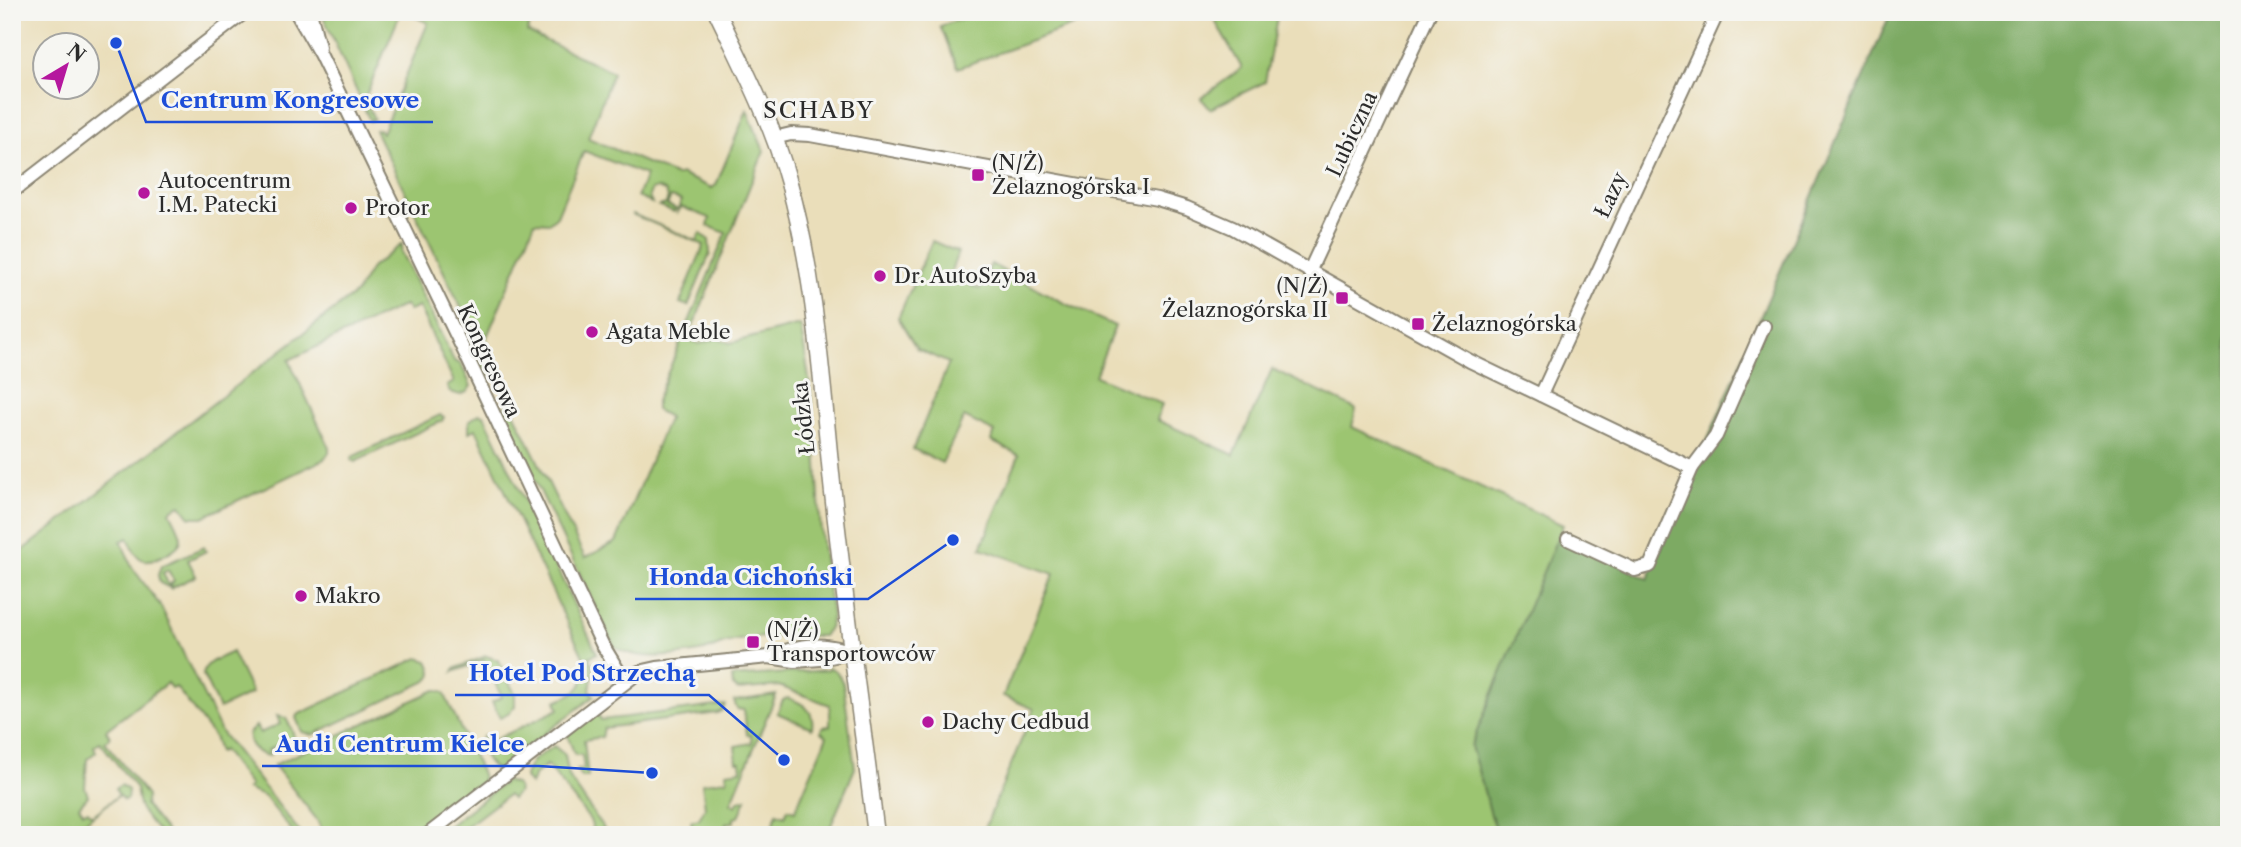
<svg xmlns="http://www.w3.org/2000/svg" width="2241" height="847" font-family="'Libre Caslon Text',serif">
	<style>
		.green { fill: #9cc571; stroke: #64784e; stroke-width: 2 }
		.forest { fill: #7daa63; stroke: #546a47; stroke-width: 2 }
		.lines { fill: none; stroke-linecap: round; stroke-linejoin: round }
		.minor-casing { stroke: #8a8472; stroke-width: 16 }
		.major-casing { stroke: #8a8472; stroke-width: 19 }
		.minor { stroke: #fff; stroke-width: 12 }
		.major { stroke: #fff; stroke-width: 16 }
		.poi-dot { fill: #b5179e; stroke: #f6f6f2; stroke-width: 2.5 }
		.labels { text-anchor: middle; stroke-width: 6; stroke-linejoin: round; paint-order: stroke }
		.street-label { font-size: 21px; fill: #2b2b2b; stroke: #f6f6f2 }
		.poi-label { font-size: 21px; fill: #2b2b2b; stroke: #f6f6f2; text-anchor: start }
		.neighbourhood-label { font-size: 23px; letter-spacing: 2px; fill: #2b2b2b; stroke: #f6f6f2 }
		.leader { fill: none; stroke: #1d4ed8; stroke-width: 2.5 }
		.callout-dot { fill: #1d4ed8; stroke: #f6f6f2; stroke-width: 2.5 }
		.callout-label { font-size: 23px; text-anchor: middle; font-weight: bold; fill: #1d4ed8; stroke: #f6f6f2; stroke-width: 6; stroke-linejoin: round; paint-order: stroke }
	</style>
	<rect width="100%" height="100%" fill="#f6f6f2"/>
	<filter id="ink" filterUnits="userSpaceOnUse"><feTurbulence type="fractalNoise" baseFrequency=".0143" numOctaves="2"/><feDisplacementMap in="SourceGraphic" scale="14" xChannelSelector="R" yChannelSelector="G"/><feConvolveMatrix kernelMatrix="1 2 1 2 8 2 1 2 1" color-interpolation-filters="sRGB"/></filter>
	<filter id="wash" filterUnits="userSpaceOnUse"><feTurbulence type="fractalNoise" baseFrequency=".00686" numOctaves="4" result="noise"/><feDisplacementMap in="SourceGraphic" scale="28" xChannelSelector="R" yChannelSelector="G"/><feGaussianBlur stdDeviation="1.57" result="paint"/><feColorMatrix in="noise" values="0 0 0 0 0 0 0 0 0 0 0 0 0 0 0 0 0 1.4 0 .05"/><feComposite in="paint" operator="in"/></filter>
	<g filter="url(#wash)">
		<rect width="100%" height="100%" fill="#eadeba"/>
		<g class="green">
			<path d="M321,12H401L365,98L374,119L370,121Z"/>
			<path d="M406,12H535L527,32L613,72L588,138L677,176L680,174L712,188L716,185L747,110L764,151L688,339L699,344L718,338L730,343L800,325C813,390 817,453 820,519C822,552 828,584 832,616L830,626L823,636C792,636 754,635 725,643C718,645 711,649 704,651C680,656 634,662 614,646L504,415L503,409L509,402L514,403L512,408L585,558L616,542L669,417L656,410V401L726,233L708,226L710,218L681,207L677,214L681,200L671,197L667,205L676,209L674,212L659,206L666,204L668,197L665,191L657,188L651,190L649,197L652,203L637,197L646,175L584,151L557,216L549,223L535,222L486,339L488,342L481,345L493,372L494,369L497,368L498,370L493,375L485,374L476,357L482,351L375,130L379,129L382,133L428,23Z"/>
			<path d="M981,12H1110L958,68L940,26Z"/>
			<path d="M1210,12H1278L1265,82L1210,109L1201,98L1242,68Z"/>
			<path d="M632,214L697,241L700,233L709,240L710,254L688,306L680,303L704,245Z"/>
			<path d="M932,241L958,252L949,277L980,289L991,264L1064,303L1115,326L1095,376L1162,404L1157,420L1234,455L1272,369L1356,409L1352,427L1563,525L1471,746L1497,835H982L1034,709L1003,696L1054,574L981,548L1019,455L991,441L995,432L964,417L942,463L913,449L949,363L917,349L898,318Z"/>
			<path d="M402,244L401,252L454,361L461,364L471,386L467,392L460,395L450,392L447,386L454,382L419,307L409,311L405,305L289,360L329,447V453L323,460L203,517H190L181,505L172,509L170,512C174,520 181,531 181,539C181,549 153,562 144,560C135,558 132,545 128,538L121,541L132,567L161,607L221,732L302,835H295L265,797L247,789L250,786L223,750L219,752L214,737L176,687L172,689L167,683L106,730L110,737L105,742L147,796L145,805L169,835H161C154,826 142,815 139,805C137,799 138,793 135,787L100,742L94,746L96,752L87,759L85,787L88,796L79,806L83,812L88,811L92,816L119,795L115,789L121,785L128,790L127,799L123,800L119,795L84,823L87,829L82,835H21L12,823V559L357,292L371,268Z"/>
			<path d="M479,414L484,415L597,653L589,657L594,668L590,690L594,696L498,770C488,766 477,747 482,737L484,736L488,743L559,709L556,701C570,695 585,691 583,672L589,669L476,429L469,432V421Z"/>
			<path d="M440,415L444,417L442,421L355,462L351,460L352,457Z"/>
			<path d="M204,547L206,551L188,560L196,576L172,588L170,584L174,581L168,570L163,573L170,588L160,583L158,575L161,566Z"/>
			<path d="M232,652L252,693L219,709L203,675C204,661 221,658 232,652Z"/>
			<path d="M486,656L498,660L515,694V706L508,714L500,718L492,702L502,697L484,660L453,672L454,669Z"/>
			<path d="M418,658L428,661C432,669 435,675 427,681L312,735L302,732L296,718L297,715Z"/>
			<path d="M829,667L837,672L843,683L855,768L827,835H772V827L777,813L785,816L788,809L795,811L827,736L821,732L822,727L830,726V705L779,686L738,690L733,686L732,677L828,670Z"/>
			<path d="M435,690L444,693L482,774L483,781L414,835H324L317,820L274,765Z"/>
			<path d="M776,695L731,803L736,806L738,801L746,799L739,817L734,818V822L726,823L727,835H693L691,821L699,819L705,808L702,783L727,780L726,772L741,770L740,762H737L735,746L752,743L751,735H747L744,710L737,709L734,701Z"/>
			<path d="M788,698C803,703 815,710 812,728L777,713L783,700Z"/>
			<path d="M725,705L722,711L718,713L604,728L602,737L584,740L588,777H581L577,770L584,769L582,755H575L567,735L596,711L601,720Z"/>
			<path d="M277,716L286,718C290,728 299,737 290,746L287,740L268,750L270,756C258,755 247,746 249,733L256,726L260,733L280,724Z"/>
			<path d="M554,746L565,755L569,777L608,835H591L592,826L590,820L547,765L535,774L531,785L525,778L526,773L532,761Z"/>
			<path d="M506,781L517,785L518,792L512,799L508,795L455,835H437Z"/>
		</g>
		<path class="forest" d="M1891,12H2229V835H1497L1471,746L1558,536L1648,579Z"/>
	</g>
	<g filter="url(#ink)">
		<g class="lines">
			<defs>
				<g id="minor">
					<path d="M296,12L320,54L466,355L602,644L625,682"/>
					<path d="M310,12L319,47"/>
					<path d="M774,138L791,134L810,135L1157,199L1187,208L1233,228L1470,361L1692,468"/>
					<path d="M12,192L245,12"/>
					<path d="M1309,272L1430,12"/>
					<path d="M1541,395L1718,12"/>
					<path d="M1568,539L1635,570L1650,566L1692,468L1716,436L1764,326"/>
					<path d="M770,657C799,644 819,642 850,651"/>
					<path d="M427,835L639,672L657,668L769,657L795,661L820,659L854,652"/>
				</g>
				<path id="major" d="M717,12C744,68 773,124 789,183C817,283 822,390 833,493C845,607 862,721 876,835"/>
			</defs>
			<use href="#minor" class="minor-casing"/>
			<use href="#major" class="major-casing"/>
			<use href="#minor" class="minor"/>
			<use href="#major" class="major"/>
		</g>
	</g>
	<g class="poi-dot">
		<rect x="971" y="168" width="14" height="14" rx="3.5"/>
		<circle cx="144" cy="193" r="7"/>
		<circle cx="351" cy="208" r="7"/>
		<circle cx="880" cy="276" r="7"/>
		<rect x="1335" y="291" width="14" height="14" rx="3.5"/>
		<rect x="1411" y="317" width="14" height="14" rx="3.5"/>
		<circle cx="592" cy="332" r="7"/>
		<circle cx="301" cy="596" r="7"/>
		<rect x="746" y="635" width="14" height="14" rx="3.5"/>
		<circle cx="928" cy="722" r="7"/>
	</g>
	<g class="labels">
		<g class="street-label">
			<text transform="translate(1352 134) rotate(-65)" y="7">Lubiczna</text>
			<text transform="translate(1611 195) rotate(-65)" y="7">Łazy</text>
			<text transform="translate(489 361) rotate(65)" y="7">Kongresowa</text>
			<text transform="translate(804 418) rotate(-96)" y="7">Łódzka</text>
		</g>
		<g class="poi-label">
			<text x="992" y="170">(N/Ż)<tspan x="992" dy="24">Żelaznogórska I</tspan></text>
			<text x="158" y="188">Autocentrum<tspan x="158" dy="24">I.M. Patecki</tspan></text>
			<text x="365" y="215">Protor</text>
			<text x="894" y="283">Dr. AutoSzyba</text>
			<text x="1328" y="293" text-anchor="end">(N/Ż)<tspan x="1328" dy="24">Żelaznogórska II</tspan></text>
			<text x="1432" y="331">Żelaznogórska</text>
			<text x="606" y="339">Agata Meble</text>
			<text x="315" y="603">Makro</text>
			<text x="767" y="637">(N/Ż)<tspan x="767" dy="24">Transportowców</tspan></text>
			<text x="942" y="729">Dachy Cedbud</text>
		</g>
		<g class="neighbourhood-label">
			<text x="819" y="118">SCHABY</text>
		</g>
	</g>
	<path class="leader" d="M116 43L146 122H433M953 540L868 599H635M784 760L709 695H455M652 773L539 766H262"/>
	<g class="callout-dot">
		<circle cx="116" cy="43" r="7"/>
		<circle cx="953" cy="540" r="7"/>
		<circle cx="784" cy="760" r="7"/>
		<circle cx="652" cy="773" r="7"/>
	</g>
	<g class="callout-label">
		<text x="290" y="108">Centrum Kongresowe</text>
		<text x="751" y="585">Honda Cichoński</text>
		<text x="582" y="681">Hotel Pod Strzechą</text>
		<text x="400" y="752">Audi Centrum Kielce</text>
	</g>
	<rect width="2241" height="847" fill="none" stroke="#f6f6f2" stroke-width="42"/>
	<g transform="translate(66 66) rotate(38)"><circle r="33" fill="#f6f6f2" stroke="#a5a5a2" stroke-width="2"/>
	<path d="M0-5L12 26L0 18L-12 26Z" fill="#b5179e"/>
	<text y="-10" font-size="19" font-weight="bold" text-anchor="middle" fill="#2b2b2b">N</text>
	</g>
</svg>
